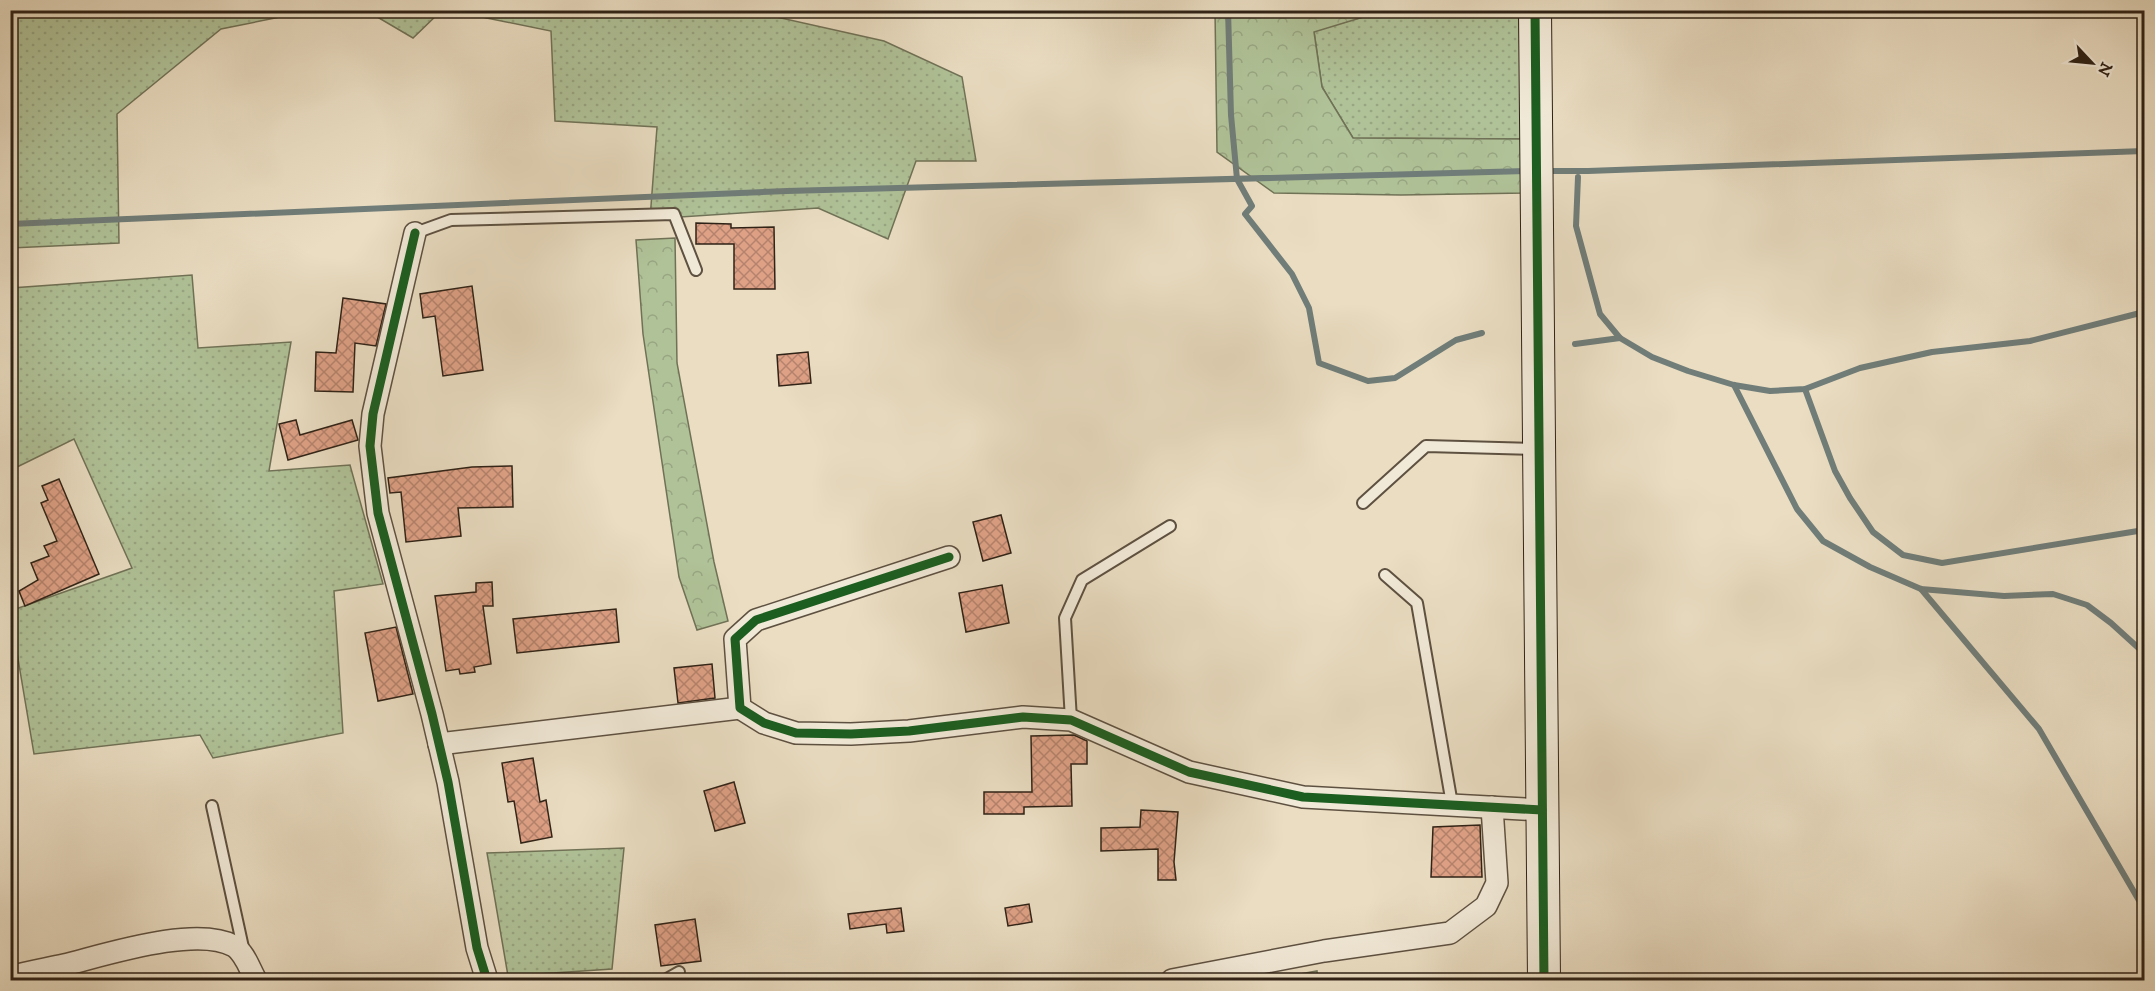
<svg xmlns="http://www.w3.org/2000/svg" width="2155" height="991" font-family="'IM FELL DW Pica',serif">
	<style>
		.grass { fill: url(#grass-dots); stroke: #707257; stroke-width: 1.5 }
		.forest { fill: url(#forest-crowns); stroke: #707257; stroke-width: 1.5 }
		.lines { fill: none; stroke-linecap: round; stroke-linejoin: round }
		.stream { stroke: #707d79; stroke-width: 6 }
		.building { fill: url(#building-cross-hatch); stroke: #2f2216; stroke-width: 1.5 }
		.lane-casing { stroke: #5e5141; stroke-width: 14 }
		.street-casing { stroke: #5e5141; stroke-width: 24 }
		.secondary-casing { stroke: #2f2216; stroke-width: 34 }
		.lane { stroke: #f1e9d7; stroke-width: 10 }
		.street { stroke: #f1e9d7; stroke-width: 21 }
		.secondary { stroke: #f1e9d7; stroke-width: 32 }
		.cycleway-casing { stroke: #f1e9d7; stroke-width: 13 }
		.cycleway { stroke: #1b5e20; stroke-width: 9 }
	</style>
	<defs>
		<pattern id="grass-dots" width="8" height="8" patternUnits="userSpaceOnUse" patternTransform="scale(1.5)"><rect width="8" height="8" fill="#b0c298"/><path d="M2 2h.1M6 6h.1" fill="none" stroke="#98a682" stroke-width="1.8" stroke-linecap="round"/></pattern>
		<pattern id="forest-crowns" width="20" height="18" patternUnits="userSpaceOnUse" patternTransform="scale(1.5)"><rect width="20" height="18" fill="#b0c298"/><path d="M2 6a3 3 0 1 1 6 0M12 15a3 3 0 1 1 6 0" fill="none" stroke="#98a682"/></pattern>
		<pattern id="building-cross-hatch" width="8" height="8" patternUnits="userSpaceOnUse" patternTransform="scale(1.5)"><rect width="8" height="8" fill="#dfa186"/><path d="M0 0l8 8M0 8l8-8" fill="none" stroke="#b5836d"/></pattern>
	</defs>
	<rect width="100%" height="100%" fill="#eaddc2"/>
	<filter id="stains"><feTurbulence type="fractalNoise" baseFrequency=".00333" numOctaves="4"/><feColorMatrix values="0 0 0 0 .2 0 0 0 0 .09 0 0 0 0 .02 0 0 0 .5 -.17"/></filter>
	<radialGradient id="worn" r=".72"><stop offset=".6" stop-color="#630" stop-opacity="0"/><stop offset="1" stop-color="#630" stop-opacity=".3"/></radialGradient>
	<g class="grass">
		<path d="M1491,10L1519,12L1523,139L1353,138L1322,87L1314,31L1383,11Z"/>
		<path d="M10,11L11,10L310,11L221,29L117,114L119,243L11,248Z"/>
		<path d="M367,11H441L413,38Z"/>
		<path d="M452,11H750L884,41L962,77L976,161H916L888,239L818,208L650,219L657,127L555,121L551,31Z"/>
		<path d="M192,275L198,348L291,342L269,471L350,465L383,584L334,591L343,733L213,758L200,735L34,754L10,611L132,568L74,439L11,470V288Z"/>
		<path d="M624,848L612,969L508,976L487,853Z"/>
	</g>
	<g class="forest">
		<path d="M1215,11H1383L1314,32L1322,87L1353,138L1523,139L1526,193L1401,195L1274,193L1217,152Z"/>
		<path d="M675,238L677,363L714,562L728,621L697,630L679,577L643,334L636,240Z"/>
		<path d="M1317,971L1318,980H1267Z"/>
	</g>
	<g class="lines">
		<g class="stream">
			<path d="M1228,10L1231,115L1237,179L1252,206L1245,214L1292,274L1309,308L1319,363L1368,381L1395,378L1456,340L1482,333"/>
			<path d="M1545,171H1588L2144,151"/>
			<path d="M1578,177L1576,226L1600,314L1620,338L1652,357L1688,371L1734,385L1770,391L1805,389L1860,368L1932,352L2030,341L2144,312"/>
			<path d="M10,224L787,191L1526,171"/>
			<path d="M1575,344L1620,338"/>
			<path d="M1734,385L1797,509L1823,541L1870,567L1921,589L2004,596L2053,594L2087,605L2111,623L2144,653"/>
			<path d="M1805,389L1835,471L1850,498L1873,532L1903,555L1942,563L2144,530"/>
			<path d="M1921,589L2039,729L2144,909"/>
		</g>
	</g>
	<g class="building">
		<path d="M696,223L731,224V228L774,227L775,289H734V244H696Z"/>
		<path d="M472,286L483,370L443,376L435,316L423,318L420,294Z"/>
		<path d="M343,298L386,304L376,346L355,343L353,392L315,391L316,352L336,353Z"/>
		<path d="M808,352L811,383L779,386L777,355Z"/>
		<path d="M296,420L300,435L352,420L358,440L288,460L279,424Z"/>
		<path d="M512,466L513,507L458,508L461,536L406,542L401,492L390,493L388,478L472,467Z"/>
		<path d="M59,479L99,574L25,606L19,591L38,580L31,563L49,556L44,546L57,541L41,503L48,500L42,486Z"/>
		<path d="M1001,515L1011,553L983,561L973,522Z"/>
		<path d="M492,582L493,606H483L491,664L474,667L475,672L460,674L459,669L446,671L435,596L476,592V583Z"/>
		<path d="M1002,585L1009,623L966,632L959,593Z"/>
		<path d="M616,609L619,642L517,653L513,619Z"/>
		<path d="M396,627L413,694L378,701L365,633Z"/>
		<path d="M712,664L715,698L678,703L674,668Z"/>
		<path d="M1074,735L1087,741V764H1071L1072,806L1024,807V814H984V792H1032L1031,736Z"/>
		<path d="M533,758L540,802L546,800L552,837L521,843L514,801L508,802L502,763Z"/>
		<path d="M734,782L745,823L715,831L704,791Z"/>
		<path d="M1141,810L1178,812L1174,862L1176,880H1158V849L1101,851V828L1140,827Z"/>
		<path d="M1480,825L1482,877H1431L1433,827Z"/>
		<path d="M1029,904L1032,922L1008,926L1005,908Z"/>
		<path d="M901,908L904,931L887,933L886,924L850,929L848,914Z"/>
		<path d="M695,919L701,961L661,966L655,925Z"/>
	</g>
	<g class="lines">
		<defs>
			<g id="lane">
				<path d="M415,233L451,220L674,214L696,270"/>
				<path d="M1363,503L1426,446L1536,449"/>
				<path d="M1385,575L1417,603L1452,804"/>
				<path d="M1071,720L1065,618L1082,580L1170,526"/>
				<path d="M212,806L244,952"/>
				<path d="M665,980L679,972"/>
			</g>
			<g id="street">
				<path d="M415,233L373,414L370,446L378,513L432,714L448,782L477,948L487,980"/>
				<path d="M949,557L756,620L735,639L740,708L764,723L796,733L851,734L909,731L1023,717L1071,720L1189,772L1303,797L1542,810"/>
				<path d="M439,744L740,708"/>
				<path d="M10,977C28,972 46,969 64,965C105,955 196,925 234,946C245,953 250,970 256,980"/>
				<path d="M1172,980L1324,951L1450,933L1486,906L1497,883L1492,807"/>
			</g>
			<path id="secondary" d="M1535,10L1544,980"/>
		</defs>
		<use href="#lane" class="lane-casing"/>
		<use href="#street" class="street-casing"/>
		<use href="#secondary" class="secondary-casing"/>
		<use href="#lane" class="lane"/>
		<use href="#street" class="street"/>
		<use href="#secondary" class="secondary"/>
		<defs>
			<g id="cycleway">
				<path d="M1535,10L1544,980"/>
				<path d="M415,233L373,414L370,446L378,513L432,714L448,782L477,948L487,980"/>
				<path d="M949,557L756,620L735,639L740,708L764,723L796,733L851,734L909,731L1023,717L1071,720L1189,772L1303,797L1542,810"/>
			</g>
		</defs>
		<use href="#cycleway" class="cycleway-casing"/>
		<use href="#cycleway" class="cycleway"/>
	</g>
	<rect width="2155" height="991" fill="none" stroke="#eaddc2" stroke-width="36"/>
	<rect x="12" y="12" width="2131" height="967" fill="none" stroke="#2f2216" stroke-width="3"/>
	<rect x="18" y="18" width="2119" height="955" fill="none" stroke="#2f2216" stroke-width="1.5"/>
	<g transform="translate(2092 63) rotate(116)" stroke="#f1e9d7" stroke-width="4.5" paint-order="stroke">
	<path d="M0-4.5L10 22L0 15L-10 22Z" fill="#2f2216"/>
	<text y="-9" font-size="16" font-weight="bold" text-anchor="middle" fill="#2f2216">N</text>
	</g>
	<rect width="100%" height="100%" filter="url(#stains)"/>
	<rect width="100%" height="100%" fill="url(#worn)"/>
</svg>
